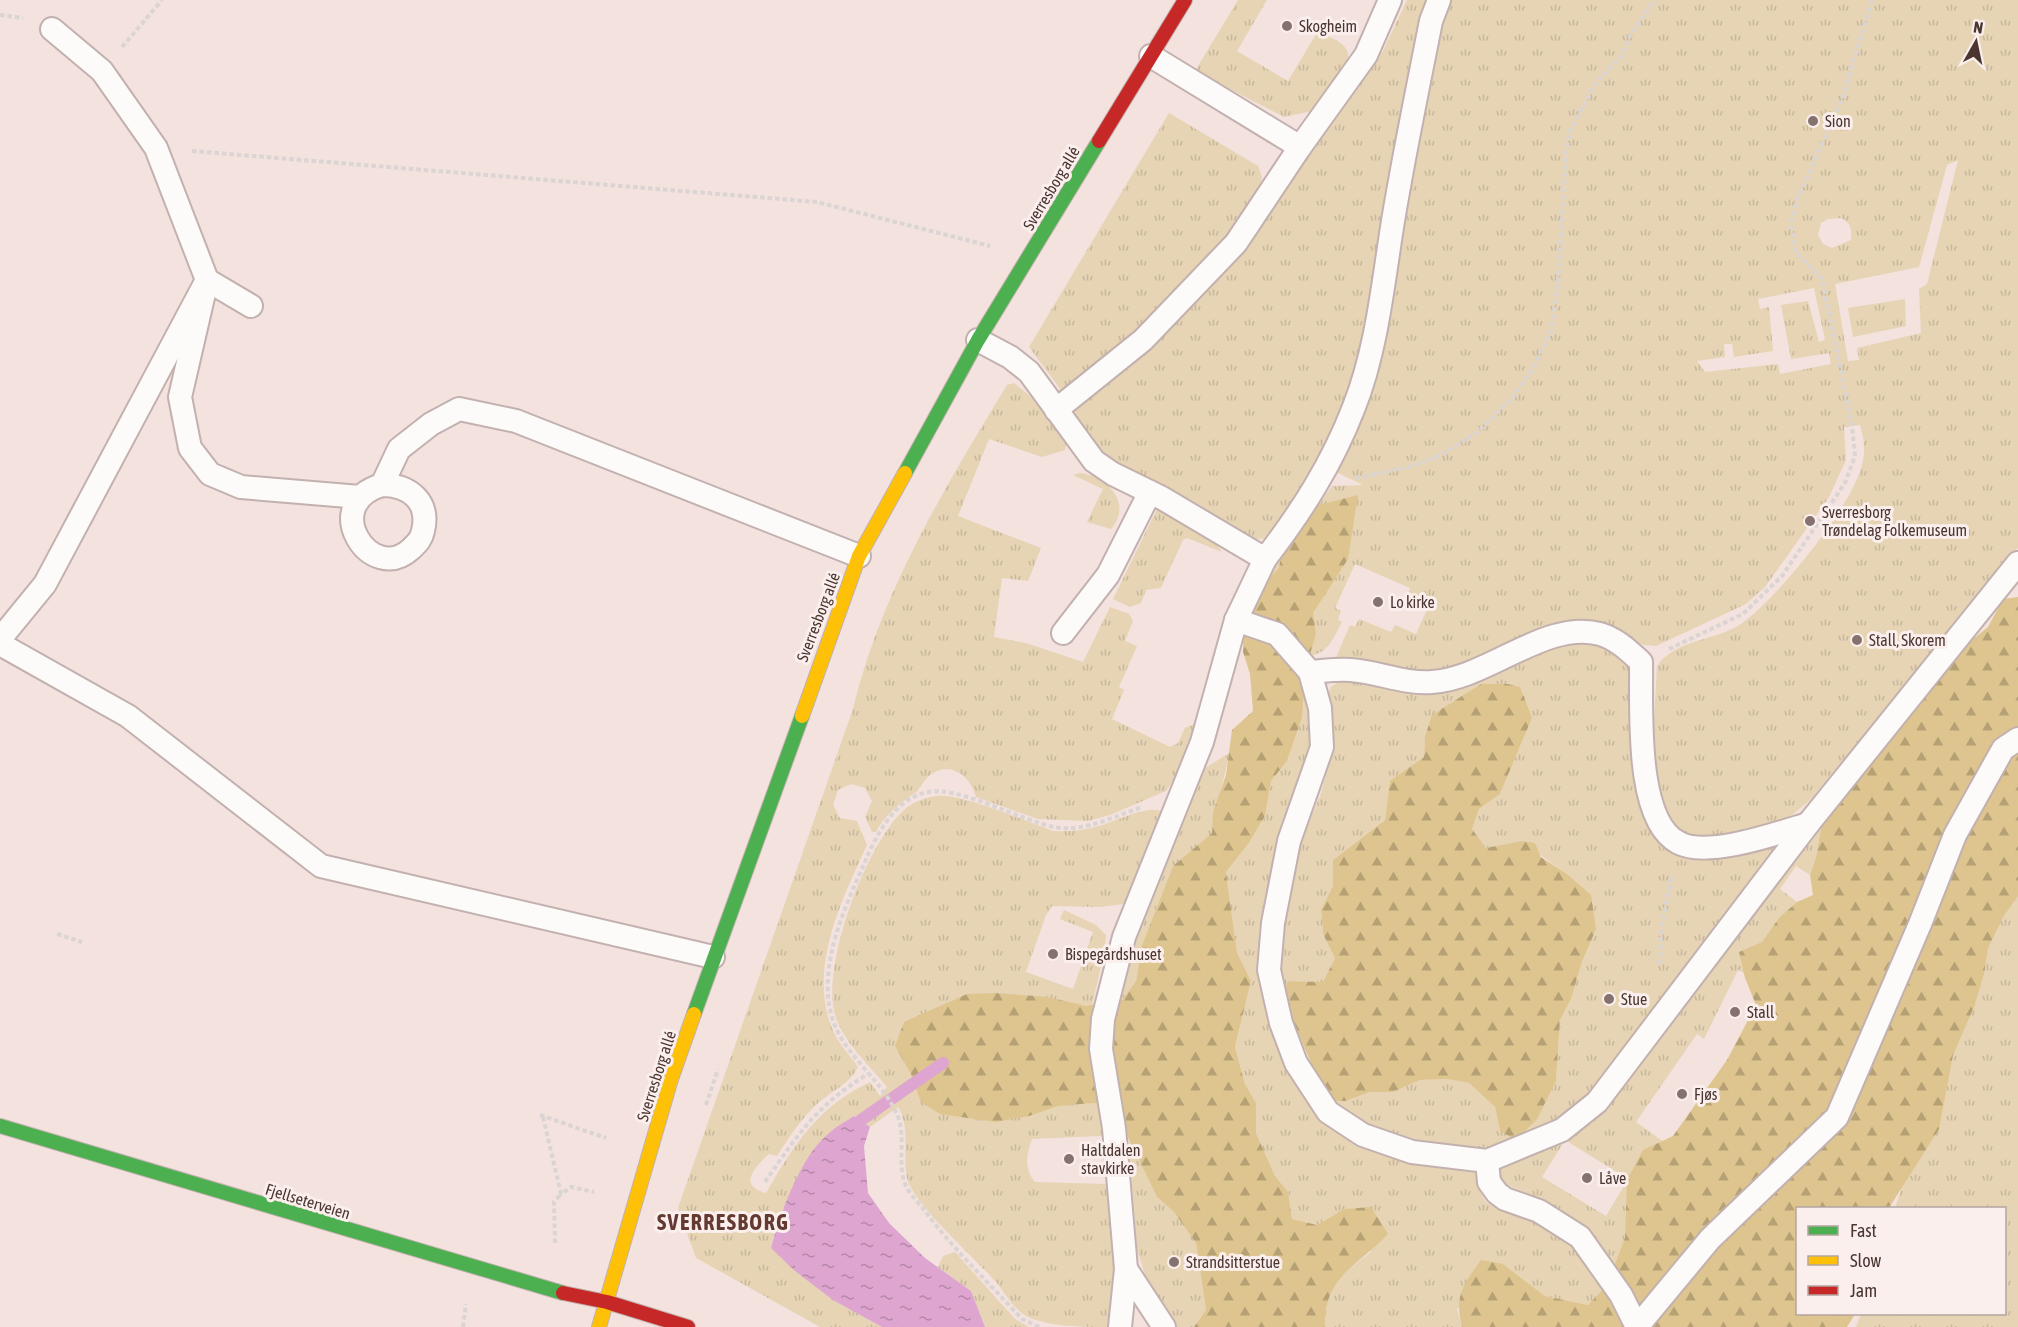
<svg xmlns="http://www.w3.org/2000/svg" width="2018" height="1327" font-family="'Asap Condensed',sans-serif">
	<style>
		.grass { fill: url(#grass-tufts); fill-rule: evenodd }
		.forest { fill: url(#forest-firs) }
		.water { fill: url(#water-ripples) }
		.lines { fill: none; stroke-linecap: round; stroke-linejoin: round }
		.stream { stroke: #dda5d0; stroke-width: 12 }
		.lane-casing { stroke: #c2b1ae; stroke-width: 26 }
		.fast-casing { stroke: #c2b1ae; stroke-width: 16 }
		.slow-casing { stroke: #c2b1ae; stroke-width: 16 }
		.jam-casing { stroke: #c2b1ae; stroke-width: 16 }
		.path { stroke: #dad4d2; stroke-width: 4; stroke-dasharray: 4.5 3; stroke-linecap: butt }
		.lane { stroke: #fdfbfa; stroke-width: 22 }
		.fast { stroke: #4caf50; stroke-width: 14 }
		.slow { stroke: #ffc107; stroke-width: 14 }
		.jam { stroke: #c62828; stroke-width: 14 }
		.poi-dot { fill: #85726e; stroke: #faefec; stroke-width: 2 }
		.labels { text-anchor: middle; stroke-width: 6; stroke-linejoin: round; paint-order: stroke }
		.poi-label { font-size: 16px; fill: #4a3531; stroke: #faefec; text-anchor: start }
		.street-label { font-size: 16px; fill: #4a3531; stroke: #faefec }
		.district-label { font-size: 22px; font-weight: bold; letter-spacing: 1.5px; fill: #633931; stroke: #faefec }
	</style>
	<defs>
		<pattern id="grass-tufts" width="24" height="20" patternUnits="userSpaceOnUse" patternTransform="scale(1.5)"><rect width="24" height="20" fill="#e6d4b4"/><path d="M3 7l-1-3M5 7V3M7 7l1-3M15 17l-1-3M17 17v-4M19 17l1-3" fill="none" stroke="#c7b79b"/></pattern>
		<pattern id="forest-firs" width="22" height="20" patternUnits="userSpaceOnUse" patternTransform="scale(1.5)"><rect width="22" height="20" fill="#dec58f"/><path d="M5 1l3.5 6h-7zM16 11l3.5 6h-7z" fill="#b6a175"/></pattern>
		<pattern id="water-ripples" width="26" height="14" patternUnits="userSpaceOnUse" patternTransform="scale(1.5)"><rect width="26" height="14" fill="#dda5d0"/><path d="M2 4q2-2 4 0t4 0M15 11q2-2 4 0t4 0" fill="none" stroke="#b587a9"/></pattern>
	</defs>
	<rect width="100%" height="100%" fill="#f3e2de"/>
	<g class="grass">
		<path d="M1238,0H1267L1237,51L1288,81L1318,31C1329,38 1351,43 1348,59L1313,111L1284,117L1195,71Z"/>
		<path d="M1407,0H1430L1365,339L1347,399L1297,503L1271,538L1258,539L1239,534L1110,461L1076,418L1075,409L1222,271L1333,123L1383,51Z"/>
		<path d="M1449,0H2018V548L1810,800L1786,820L1724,839L1699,837L1681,831L1666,820L1651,778L1657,666C1676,639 1715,641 1741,624C1776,600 1853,505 1862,465C1866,451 1864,439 1860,425L1844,427L1846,460L1829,497L1765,587L1746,604L1656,646L1644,645L1612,630L1485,658L1435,674L1335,660L1350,625L1355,627L1359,619L1391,632L1395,625L1416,634L1428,607L1407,597L1410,588L1355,564L1335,608L1341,611L1338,620L1342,622C1333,639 1328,654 1308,656L1264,617L1271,573L1332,486L1363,485L1336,472L1378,364L1392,313L1397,267L1440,19ZM1958,160L1927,284L1919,289L1921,333L1857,348L1859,360L1848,361L1835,284L1919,267L1947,165ZM1841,218C1851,223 1852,229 1851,240L1832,248L1823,244L1818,235L1821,223L1828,219ZM1814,288L1825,340L1819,342L1808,301L1781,305L1791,359L1829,353L1831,364L1780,374L1778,364L1705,372L1697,361L1725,357L1724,344H1732L1734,357L1773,351L1769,307L1760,309L1758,299Z"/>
		<path d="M1169,113L1258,166L1262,177L1259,191L1206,263L1126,340L1061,390L1029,347Z"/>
		<path d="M1905,299L1906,326L1853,337L1848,308Z"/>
		<path d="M1014,383L1042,406L1067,442L1065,450L1042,457L989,439L958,516L1041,548L1028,581L1002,578L994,637L1026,643L1083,662L1110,607L1129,614L1133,621L1125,641L1137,646L1119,687L1124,690L1112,719L1170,747L1178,743L1185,728L1194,724L1198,729L1185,765L1166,791L1110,815L1088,821L1038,819L976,797C970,774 947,758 927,778C922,783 920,789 915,793C898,805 886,813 876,832H872L865,817L872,801L865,788L851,784L838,790L833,805L840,818L857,821L867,845C841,901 806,972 834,1033C840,1045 850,1056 858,1067C850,1084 831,1091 817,1104C801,1119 789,1137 777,1156L769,1154C755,1167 737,1185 766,1193C794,1145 817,1107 870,1082L880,1096L887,1087C870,1066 845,1044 836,1018C819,969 866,845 903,811C912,802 924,798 936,796C960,792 1027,822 1053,831C1067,832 1081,831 1095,827C1111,824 1148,803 1162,812L1124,904L1100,907L1052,906L1046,915L1026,972L1073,989L1093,932L1060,919L1064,910L1096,925L1106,935C1104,966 1091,996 1090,1027C1089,1061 1098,1099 1104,1133L1101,1136L1032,1139C1026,1155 1024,1169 1035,1182L1106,1184L1117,1259L1110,1327C1083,1327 1049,1327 1026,1316C1013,1308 1005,1293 996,1282C977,1260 912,1203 907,1178C902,1155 911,1128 898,1107L870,1127L854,1116L808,1159L779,1217L771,1247C804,1281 841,1304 882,1327H820L696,1258L678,1208L853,709C881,592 945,487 1007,385Z"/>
		<path d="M1080,473C1108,476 1133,504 1111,529L1087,522L1103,489L1073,475Z"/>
		<path d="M1158,507L1213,539L1222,552L1187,538L1183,540L1161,588L1146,590L1141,603L1130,607L1113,599Z"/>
		<path d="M1574,642C1600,643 1622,649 1634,674L1640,801L1648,823L1659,839H1783L1615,1068L1580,1104L1545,1129L1495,1147L1458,1149L1421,1146L1364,1126L1332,1101H1346L1370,1092H1393L1420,1080L1447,1079L1469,1083L1495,1107L1500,1131L1556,1081L1560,1020L1571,999L1582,962L1596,929L1567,874L1521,841L1486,848L1472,829L1479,809L1500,794L1532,718L1456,700C1428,717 1425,724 1424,757L1390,782L1385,820L1333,860V886L1321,910L1323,934L1335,958L1323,982L1288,981L1280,997L1275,955L1297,850L1320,796L1328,768L1330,743L1326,699L1331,687L1340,681L1353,680L1378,685Z"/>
		<path d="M1305,694L1311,717L1314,749L1266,892L1259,930L1258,970L1266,1015L1279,1052L1293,1081L1313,1109L1478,1170L1477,1187L1486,1202L1498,1210L1530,1215L1578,1247L1607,1285L1588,1305L1545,1296L1503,1264L1457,1309L1462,1327H1325C1323,1288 1342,1274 1371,1252L1344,1209L1317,1225L1292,1219L1288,1192L1275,1176L1256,1133V1103L1245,1084L1235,1047L1251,981L1237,953L1226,872L1249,843L1265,816L1271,781L1287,761L1302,718Z"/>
		<path d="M1229,753C1225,781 1214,805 1212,833L1173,866L1142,945L1136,981L1122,1000L1115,1002L1135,929L1199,772Z"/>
		<path d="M1824,812L1816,857L1810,875L1796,866L1780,889L1797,902L1754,978L1738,970L1704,1039L1697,1034L1636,1122L1671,1147L1626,1285L1593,1236L1548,1204L1502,1182L1497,1172L1500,1165C1541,1150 1575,1138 1607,1107ZM1565,1140L1628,1179L1606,1216L1542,1177Z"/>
		<path d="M2018,868V1327H1856L1861,1314H2004V1208H1895L1976,960Z"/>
		<path d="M1128,1134L1157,1197L1174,1212L1196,1243L1206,1310L1194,1327H1172L1149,1288L1137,1249Z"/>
		<path d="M955,1252L1015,1319L1029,1327H985L971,1291L938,1267L943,1256Z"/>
	</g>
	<g class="forest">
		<path d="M1358,495L1348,559L1313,613L1316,634L1307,664L1302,718L1287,761L1271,781L1265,816L1249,843L1226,872L1237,953L1251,981L1235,1047L1245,1084L1256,1103V1133L1275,1176L1288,1192L1292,1219L1317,1225L1344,1209L1371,1207L1388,1234C1358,1266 1323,1277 1325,1327H1194L1206,1310L1196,1243L1174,1212L1157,1197L1112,1104L1092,1103L1058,1106L1029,1116L996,1122L940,1114L921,1102L911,1074L895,1046L904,1022L967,994L996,993L1048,997L1086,1006L1122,1000L1136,981L1142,945L1173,866L1212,833L1213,812L1226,775L1232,730L1253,711L1250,674L1243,652L1244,613L1260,587L1279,568L1283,544L1304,524L1311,507Z"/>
		<path d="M2018,597V896L2003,917L1988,948L1984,974L1974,1007L1953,1055L1939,1129L1889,1208H1798V1314H1855L1847,1327H1462C1454,1296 1463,1285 1481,1260L1503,1264L1545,1296L1588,1305L1607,1285L1625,1238L1627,1180L1643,1150L1673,1136L1727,1060L1756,1005L1745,978L1739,952L1762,942L1779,918L1797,902L1813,895L1810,875L1816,857L1824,812L1853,786L1865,763L1957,652L1988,627L2003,599Z"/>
		<path d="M1481,684H1508L1520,687L1532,718L1500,794L1479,809L1472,829L1486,848L1521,841L1535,843L1541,857L1567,874L1591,895L1596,929L1582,962L1571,999L1560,1020L1556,1081L1537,1119L1516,1140L1500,1131L1495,1107L1469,1083L1447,1079L1420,1080L1393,1092H1370L1346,1101H1332L1323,1091L1294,1023L1278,1002L1288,981L1323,982L1335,958L1323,934L1321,910L1333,886V860L1385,820L1390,781L1424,757L1425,736L1432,715Z"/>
	</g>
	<path class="water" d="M854,1116L870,1127L864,1146L868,1193L889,1223L925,1258L971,1291L985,1327H882L833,1300L795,1271L771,1248C780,1214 800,1158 827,1135C835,1127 845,1122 854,1116Z"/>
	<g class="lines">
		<path class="stream" d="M861,1120L943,1063"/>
		<defs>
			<g id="lane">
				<path d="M1151,56L1300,147"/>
				<path d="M251,306L207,280L180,397L190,448L210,474L241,487L360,497"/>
				<path d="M978,340L1010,357L1029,372L1094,461L1113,474L1162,498L1265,559C1302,511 1332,464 1354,407C1377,349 1383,283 1393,221C1404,154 1418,87 1431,21L1439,0"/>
				<path d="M1056,410L1143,340L1236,243L1300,147L1366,55L1390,0"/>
				<path d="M382,485C410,485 430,502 423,531C421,540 417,543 411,549C371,586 318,504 382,485L399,449L431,424L459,409L516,421L859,556"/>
				<path d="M1236,620L1277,634L1310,672L1320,708L1322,747L1289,841L1273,923L1269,970L1281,1023L1296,1063L1328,1112L1363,1135L1412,1152L1487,1161L1562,1130L1597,1102L1808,824L2018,563"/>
				<path d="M1063,633L1108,575L1150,492"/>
				<path d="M0,639L45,584L207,280L156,148L102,71L52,29"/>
				<path d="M0,644L128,716L321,866L713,957"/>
				<path d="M1310,672C1323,671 1338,669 1351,670C1378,672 1404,684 1432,682C1487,679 1546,619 1600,634C1617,639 1629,651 1641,662C1642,706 1634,821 1679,843C1708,858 1778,833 1808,824"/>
				<path d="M1487,1161L1489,1182L1497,1193L1505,1199L1539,1211L1580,1237L1621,1295L1637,1327"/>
				<path d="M1126,1269L1164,1327"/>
				<path d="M1120,1327L1126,1269L1114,1128L1101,1049L1103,1019L1124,937L1202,742L1236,620L1265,559"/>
				<path d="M1637,1327L1710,1239L1837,1117L1920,924L1955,835L2003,749L2018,739"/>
			</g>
			<g id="fast">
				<path d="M905,473L978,340L1099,141"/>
				<path d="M694,1014L802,716"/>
				<path d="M0,1126L563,1293"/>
			</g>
			<g id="slow">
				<path d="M802,716L859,556L905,473"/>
				<path d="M599,1327L671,1079L694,1014"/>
			</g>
			<g id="jam">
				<path d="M1099,141L1185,0"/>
				<path d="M563,1293L607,1302L688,1327"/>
			</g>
		</defs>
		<use href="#lane" class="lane-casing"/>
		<use href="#fast" class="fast-casing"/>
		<use href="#slow" class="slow-casing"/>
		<use href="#jam" class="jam-casing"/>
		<g class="path">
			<path d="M0,15L23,18"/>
			<path d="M122,47L162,0"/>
			<path d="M192,151L817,202L990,246"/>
			<path d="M1356,478L1409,467L1437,457L1478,432L1513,397L1533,368L1551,331L1558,283L1566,153L1570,131L1594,85L1622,55L1630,36L1654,0"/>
			<path d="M1669,649L1743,614L1782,576L1845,483L1855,456L1852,426L1822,279L1796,252L1791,225L1796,202L1843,97L1872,0"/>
			<path d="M57,934L82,942"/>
			<path d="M1660,964L1661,930L1672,874"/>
			<path d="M706,1105L718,1069"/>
			<path d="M540,1115L606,1138"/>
			<path d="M543,1117L561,1194L571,1187L594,1192"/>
			<path d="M765,1182C799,1133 816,1106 868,1074"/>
			<path d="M555,1243L554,1202L561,1194"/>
			<path d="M463,1327L466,1304"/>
			<path d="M1039,1327L1022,1319C988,1282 951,1247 922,1207C917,1201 909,1193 906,1186C896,1164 907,1136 897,1114C884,1086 859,1066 843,1041C808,987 841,916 864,864C876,836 894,798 928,792C959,786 1020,820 1054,827C1083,833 1115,816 1142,807"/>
		</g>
		<use href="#lane" class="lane"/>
		<use href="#fast" class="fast"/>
		<use href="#slow" class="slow"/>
		<use href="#jam" class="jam"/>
	</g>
	<g class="poi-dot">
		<circle cx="1287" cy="26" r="6"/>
		<circle cx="1813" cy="121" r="6"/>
		<circle cx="1810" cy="521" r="6"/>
		<circle cx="1378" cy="602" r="6"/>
		<circle cx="1857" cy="640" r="6"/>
		<circle cx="1053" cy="954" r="6"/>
		<circle cx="1609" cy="999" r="6"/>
		<circle cx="1735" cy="1012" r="6"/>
		<circle cx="1682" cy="1094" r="6"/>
		<circle cx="1069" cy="1159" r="6"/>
		<circle cx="1587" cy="1178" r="6"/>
		<circle cx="1174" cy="1262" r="6"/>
	</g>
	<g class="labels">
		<g class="poi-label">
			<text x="1299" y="32">Skogheim</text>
			<text x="1825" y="127">Sion</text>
			<text x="1822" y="518">Sverresborg<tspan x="1822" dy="18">Trøndelag Folkemuseum</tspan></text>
			<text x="1390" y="608">Lo kirke</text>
			<text x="1869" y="646">Stall, Skorem</text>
			<text x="1065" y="960">Bispegårdshuset</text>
			<text x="1621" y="1005">Stue</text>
			<text x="1747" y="1018">Stall</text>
			<text x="1694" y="1100">Fjøs</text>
			<text x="1081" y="1156">Haltdalen<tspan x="1081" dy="18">stavkirke</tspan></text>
			<text x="1599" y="1184">Låve</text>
			<text x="1186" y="1268">Strandsitterstue</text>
		</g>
		<g class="street-label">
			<text transform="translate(1051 188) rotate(-59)" y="6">Sverresborg allé</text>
			<text transform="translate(818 617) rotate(-69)" y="6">Sverresborg allé</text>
			<text transform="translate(656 1076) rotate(-72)" y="6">Sverresborg allé</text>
			<text transform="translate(308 1201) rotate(17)" y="6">Fjellseterveien</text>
		</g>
		<g class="district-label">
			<text x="723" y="1230">SVERRESBORG</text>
		</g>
	</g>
	<rect x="1796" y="1207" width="210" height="108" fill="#faefec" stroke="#b4a5a1" stroke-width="1.5"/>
	<rect x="1808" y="1226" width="30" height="9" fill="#4caf50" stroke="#b4a5a1" stroke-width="1.5"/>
	<text x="1850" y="1237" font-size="18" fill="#4a3531">Fast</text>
	<rect x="1808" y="1256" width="30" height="9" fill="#ffc107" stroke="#b4a5a1" stroke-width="1.5"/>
	<text x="1850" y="1267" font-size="18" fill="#4a3531">Slow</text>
	<rect x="1808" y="1286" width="30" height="9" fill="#c62828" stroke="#b4a5a1" stroke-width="1.5"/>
	<text x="1850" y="1297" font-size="18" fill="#4a3531">Jam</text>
	<g transform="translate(1976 42) rotate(9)" stroke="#faefec" stroke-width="4.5" paint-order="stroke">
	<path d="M0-4.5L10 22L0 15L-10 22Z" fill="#4a3531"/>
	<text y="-9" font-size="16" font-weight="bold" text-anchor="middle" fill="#4a3531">N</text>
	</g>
</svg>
